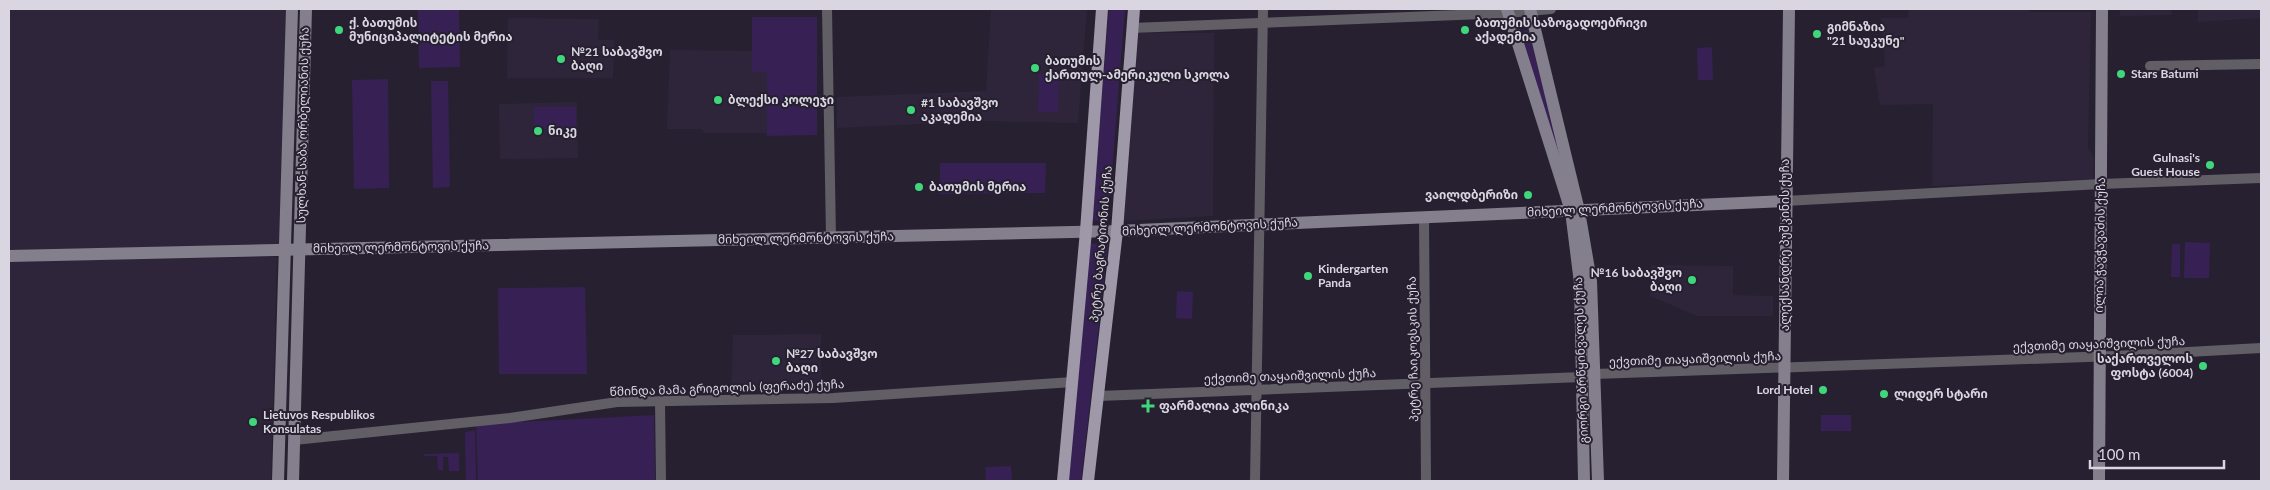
<svg xmlns="http://www.w3.org/2000/svg" width="2270" height="490" font-family="Lato,'Noto Sans Georgian',sans-serif">
	<style>
		.built { fill: #2e253b }
		.green { fill: #372053 }
		.lines { fill: none; stroke-linecap: round; stroke-linejoin: round }
		.street { stroke: #615e66; stroke-width: 10 }
		.secondary { stroke: #837f8c; stroke-width: 12 }
		.primary { stroke: #9e98a9; stroke-width: 12 }
		.poi-dot { fill: #40d77c; stroke: #262030; stroke-width: 2 }
		.labels { text-anchor: middle; stroke-width: 4; stroke-linejoin: round; paint-order: stroke }
		.poi-label { font-size: 12px; font-weight: bold; fill: #dad6e1; stroke: #262030; text-anchor: start }
		.street-label { font-size: 12px; fill: #dad6e1; stroke: #262030 }
	</style>
	<rect width="100%" height="100%" fill="#262030"/>
	<g class="built">
		<path d="M9,9H289L283,247L9,255Z"/>
		<path d="M991,9H1087L1078,123L984,121L837,128V97L986,91Z"/>
		<path d="M1909,9H2029L2030,12H2091L2088,149L2094,157L2093,179L1932,186L1933,104L1880,105L1874,68L1885,66L1881,18H1908Z"/>
		<path d="M2120,9H2171L2172,15L2120,16Z"/>
		<path d="M2198,9H2261V18L2198,22Z"/>
		<path d="M508,18L599,19L598,40H614L613,78H507Z"/>
		<path d="M1138,33H1214L1213,216L1124,221Z"/>
		<path d="M670,50L752,51V72H767V133H704L702,129H667Z"/>
		<path d="M577,102L578,158L500,159L499,104Z"/>
		<path d="M277,257L271,481H9V261Z"/>
		<path d="M1651,265L1733,266V295L1773,296V316H1697L1650,296Z"/>
		<path d="M821,334V387L731,393L733,335Z"/>
	</g>
	<g class="green">
		<path d="M418,9H459L460,67L419,68Z"/>
		<path d="M1109,9H1125L1108,220L1095,221L1092,218Z"/>
		<path d="M752,17H817V135L767,136V72H752Z"/>
		<path d="M1528,30L1571,193H1568L1521,31Z"/>
		<path d="M1712,47L1713,80H1698L1697,48Z"/>
		<path d="M1039,74H1059L1058,112H1038Z"/>
		<path d="M388,79L389,188L354,189L352,80Z"/>
		<path d="M448,81L450,187L433,188L431,81Z"/>
		<path d="M534,107H576V130L534,129Z"/>
		<path d="M940,163H1046L1045,193L940,194Z"/>
		<path d="M2185,242L2210,243L2209,278H2184Z"/>
		<path d="M1088,243L1108,245L1081,481H1066Z"/>
		<path d="M2172,244H2180V277H2171Z"/>
		<path d="M585,287L587,374H499L498,288Z"/>
		<path d="M1177,291L1193,292L1192,319L1176,318Z"/>
		<path d="M654,415L655,481H478L476,424Z"/>
		<rect x="1821" y="415" width="30" height="16"/>
		<path d="M475,430L476,481H466L465,432Z"/>
		<path d="M459,453V471H449L448,457H443V470H438L437,456H424V454Z"/>
		<path d="M1011,466L1012,481H986L985,467Z"/>
	</g>
	<g class="lines">
		<g class="street">
			<path d="M827,9L831,237"/>
			<path d="M1132,28L1508,13L1551,9"/>
			<path d="M2150,66L2261,64"/>
			<path d="M1785,201L2101,184L2261,178"/>
			<path d="M1424,217L1426,481"/>
			<path d="M1099,396L1582,377L1595,374L2115,356L2261,348"/>
			<path d="M660,402L661,481"/>
			<path d="M294,440L510,418L617,402L833,398L1073,382"/>
			<path d="M1255,481L1263,9"/>
		</g>
		<g class="secondary">
			<path d="M1507,9L1571,211L1580,283L1584,481"/>
			<path d="M1530,9L1579,211L1591,281L1598,481"/>
			<path d="M9,256L1117,231L1785,201"/>
			<path d="M278,481L292,9"/>
			<path d="M293,481L306,9"/>
			<path d="M1783,481L1789,9"/>
			<path d="M2099,481L2102,9"/>
		</g>
		<g class="primary">
			<path d="M1063,481L1086,231L1102,9"/>
			<path d="M1088,481L1117,231L1134,9"/>
		</g>
	</g>
	<g class="poi-dot">
		<circle cx="339" cy="30" r="5"/>
		<circle cx="1465" cy="30" r="5"/>
		<circle cx="1817" cy="34" r="5"/>
		<circle cx="561" cy="59" r="5"/>
		<circle cx="1035" cy="68" r="5"/>
		<circle cx="2121" cy="74" r="5"/>
		<circle cx="718" cy="100" r="5"/>
		<circle cx="911" cy="110" r="5"/>
		<circle cx="538" cy="131" r="5"/>
		<circle cx="2210" cy="165" r="5"/>
		<circle cx="919" cy="187" r="5"/>
		<circle cx="1528" cy="195" r="5"/>
		<circle cx="1308" cy="276" r="5"/>
		<circle cx="1692" cy="280" r="5"/>
		<circle cx="776" cy="361" r="5"/>
		<circle cx="2203" cy="366" r="5"/>
		<circle cx="1823" cy="390" r="5"/>
		<circle cx="1884" cy="394" r="5"/>
		<path d="M1145.5 398.5h5v5h5v5h-5v5h-5v-5h-5v-5h5z"/>
		<circle cx="253" cy="422" r="5"/>
	</g>
	<g class="labels">
		<g class="poi-label">
			<text x="349" y="27">ქ. ბათუმის<tspan x="349" dy="14">მუნიციპალიტეტის მერია</tspan></text>
			<text x="1475" y="27">ბათუმის საზოგადოებრივი<tspan x="1475" dy="14">აქადემია</tspan></text>
			<text x="1827" y="31">გიმნაზია<tspan x="1827" dy="14">"21 საუკუნე"</tspan></text>
			<text x="571" y="56">№21 საბავშვო<tspan x="571" dy="14">ბაღი</tspan></text>
			<text x="1045" y="65">ბათუმის<tspan x="1045" dy="14">ქართულ-ამერიკული სკოლა</tspan></text>
			<text x="2131" y="78">Stars Batumi</text>
			<text x="728" y="104">ბლექსი კოლეჯი</text>
			<text x="921" y="107">#1 საბავშვო<tspan x="921" dy="14">აკადემია</tspan></text>
			<text x="548" y="135">ნიკე</text>
			<text x="2200" y="162" text-anchor="end">Gulnasi's<tspan x="2200" dy="14">Guest House</tspan></text>
			<text x="929" y="191">ბათუმის მერია</text>
			<text x="1518" y="199" text-anchor="end">ვაილდბერიზი</text>
			<text x="1318" y="273">Kindergarten<tspan x="1318" dy="14">Panda</tspan></text>
			<text x="1682" y="277" text-anchor="end">№16 საბავშვო<tspan x="1682" dy="14">ბაღი</tspan></text>
			<text x="786" y="358">№27 საბავშვო<tspan x="786" dy="14">ბაღი</tspan></text>
			<text x="2193" y="363" text-anchor="end">საქართველოს<tspan x="2193" dy="14">ფოსტა (6004)</tspan></text>
			<text x="1813" y="394" text-anchor="end">Lord Hotel</text>
			<text x="1894" y="398">ლიდერ სტარი</text>
			<text x="1159" y="410">ფარმალია კლინიკა</text>
			<text x="263" y="419">Lietuvos Respublikos<tspan x="263" dy="14">Konsulatas</tspan></text>
		</g>
		<g class="street-label">
			<text transform="translate(303 125) rotate(-89)" y="4">სულხან-საბა ორბელიანის ქუჩა</text>
			<text transform="translate(1615 208) rotate(-3)" y="4">მიხეილ ლერმონტოვის ქუჩა</text>
			<text transform="translate(1210 227) rotate(-3)" y="4">მიხეილ ლერმონტოვის ქუჩა</text>
			<text transform="translate(806 238) rotate(-1)" y="4">მიხეილ ლერმონტოვის ქუჩა</text>
			<text transform="translate(1101 244) rotate(-85)" y="4">პეტრე ბაგრატიონის ქუჩა</text>
			<text transform="translate(1785 245) rotate(-90)" y="4">ალექსანდრე პუშკინის ქუჩა</text>
			<text transform="translate(2100 245) rotate(-89)" y="4">ილია ჭავჭავაძის ქუჩა</text>
			<text transform="translate(401 247) rotate(-1)" y="4">მიხეილ ლერმონტოვის ქუჩა</text>
			<text transform="translate(2099 344) rotate(-2)" y="4">ექვთიმე თაყაიშვილის ქუჩა</text>
			<text transform="translate(1413 349) rotate(-91)" y="4">პეტრე ჩაიკოვსკის ქუჩა</text>
			<text transform="translate(1695 359) rotate(-2)" y="4">ექვთიმე თაყაიშვილის ქუჩა</text>
			<text transform="translate(1581 360) rotate(-92)" y="4">გიორგი ბრწყინვალეს ქუჩა</text>
			<text transform="translate(1290 376) rotate(-2)" y="4">ექვთიმე თაყაიშვილის ქუჩა</text>
			<text transform="translate(727 388) rotate(-2)" y="4">წმინდა მამა გრიგოლის (ფერაძე) ქუჩა</text>
		</g>
	</g>
	<rect width="2270" height="490" fill="none" stroke="#dad6e1" stroke-width="20"/>
	<path d="M2090 460v8h134v-8" fill="none" stroke="#dad6e1" stroke-width="2.5"/>
	<text x="2098" y="460" font-size="15" fill="#dad6e1" stroke="#262030" stroke-width="4" paint-order="stroke">100 m</text>
</svg>
